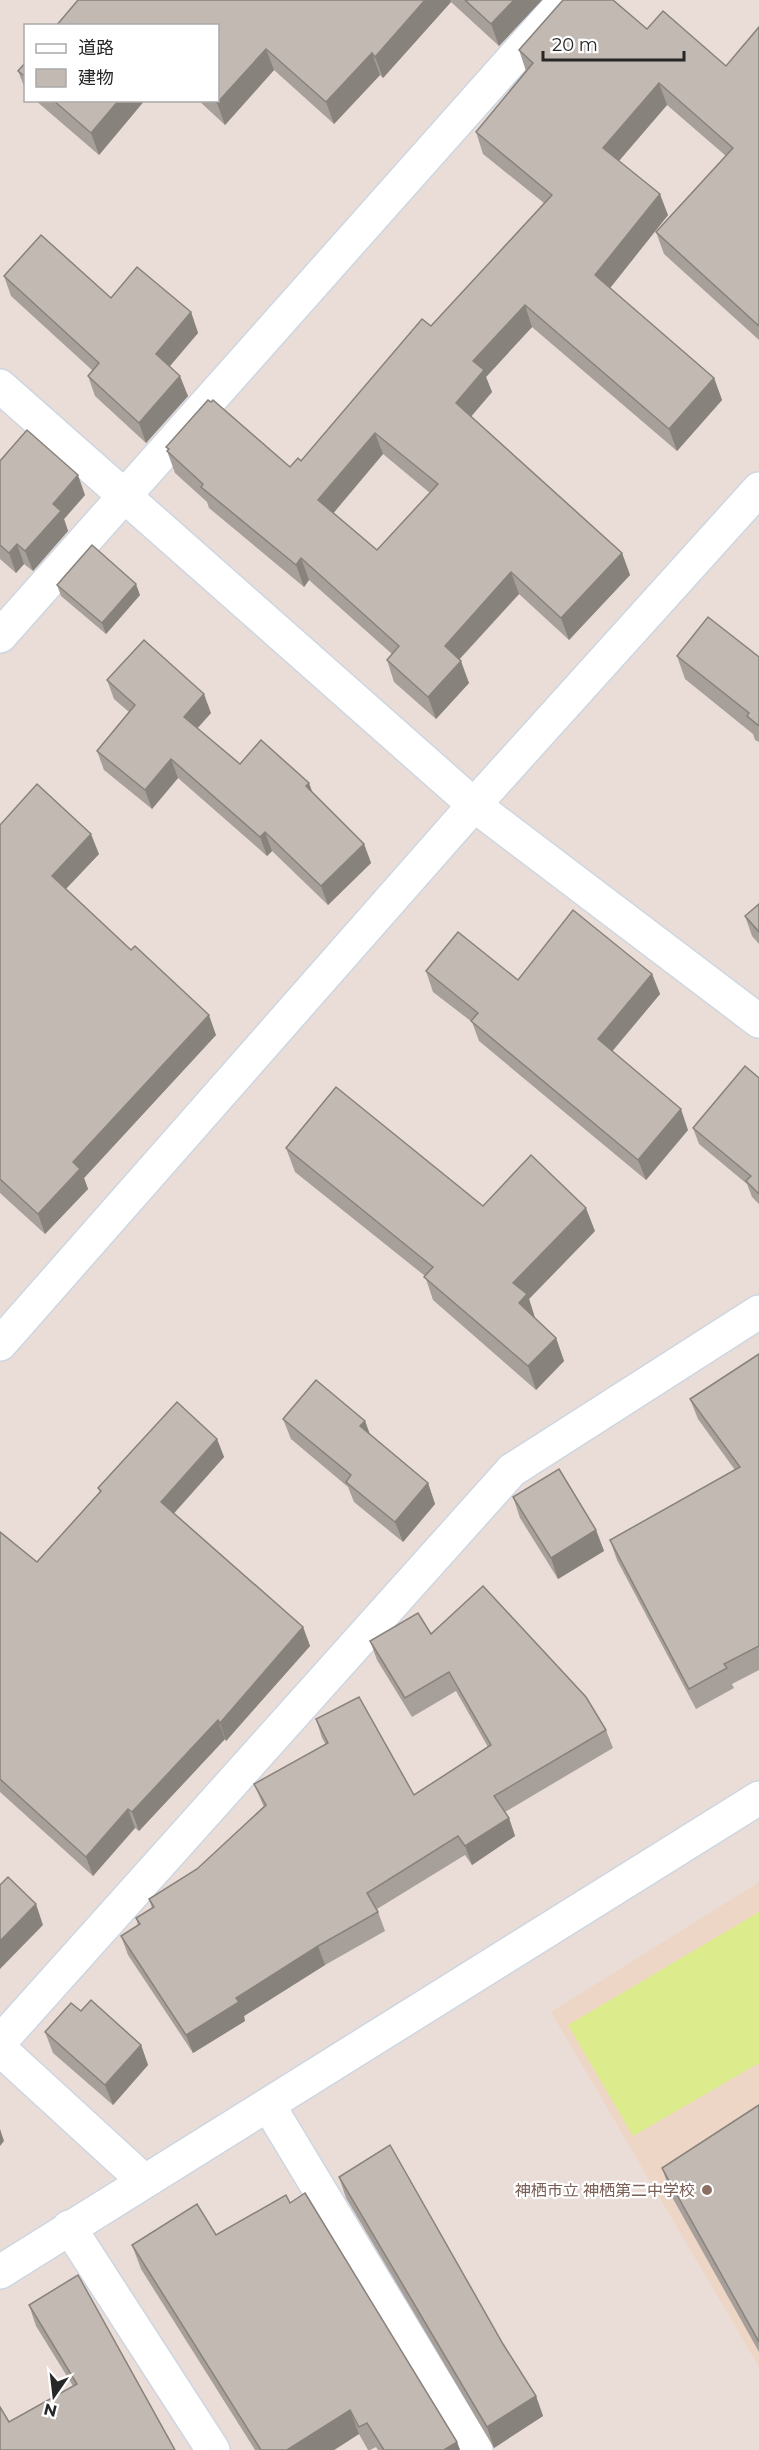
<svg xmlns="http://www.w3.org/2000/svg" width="759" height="2450" font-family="Montserrat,'Noto Sans JP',sans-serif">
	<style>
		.education { fill: #edd6c5 }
		.pitch { fill: #dcec8c }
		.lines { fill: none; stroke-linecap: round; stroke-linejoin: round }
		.minor-casing { stroke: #cdd6e1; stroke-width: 36 }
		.tertiary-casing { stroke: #cdd6e1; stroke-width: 36 }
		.minor { stroke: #fff; stroke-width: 33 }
		.tertiary { stroke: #fff; stroke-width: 33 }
		.wall { fill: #a79f9a; fill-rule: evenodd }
		.shaded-wall { fill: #88827d }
		.building { fill: #c2b9b3; stroke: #88827d; stroke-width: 1.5; fill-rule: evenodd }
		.education-dot { fill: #8d6e63; stroke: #fff; stroke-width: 2 }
		.labels { text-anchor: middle; stroke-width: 4.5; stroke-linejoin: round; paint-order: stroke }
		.education-label { font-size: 16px; fill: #785e54; stroke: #fff; text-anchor: end }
	</style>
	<rect width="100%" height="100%" fill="#eaddd7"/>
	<path class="education" d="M759,1882V2367L551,2012Z"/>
	<path class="pitch" d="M759,1912V2063L633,2136L568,2025Z"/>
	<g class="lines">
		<defs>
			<g id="minor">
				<path d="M0,636L565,0"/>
				<path d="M269,2106L476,2450"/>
				<path d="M69,2227L213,2450"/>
			</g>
			<g id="tertiary">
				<path d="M0,386L474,805L759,1021"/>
				<path d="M0,1344L474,805L759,489"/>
				<path d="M0,2042L512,1470L759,1312"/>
				<path d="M0,2049L143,2180"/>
				<path d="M0,2272L759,1798"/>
			</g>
		</defs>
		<use href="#minor" class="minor-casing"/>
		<use href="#tertiary" class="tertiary-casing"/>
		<use href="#minor" class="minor"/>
		<use href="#tertiary" class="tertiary"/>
	</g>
	<g class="wall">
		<path d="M78,0H542L499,46L451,2L383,78L380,75L334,124L274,70L225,125L198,100H218V26Z"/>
		<path d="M759,27V340L664,254L656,232L726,156L667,105L619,161L668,215L610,288L714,378L722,400L677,451L532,327L486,377L492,392L471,416L622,553L630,575L569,640L519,594L459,660L469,683L436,719L394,682L387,660L392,654L309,580L304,587L209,508L207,502L175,473L167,451L168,450L166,447L290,467L301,461L431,326L544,203L483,154L476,132L526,71L519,50L647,29L726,66ZM383,454L430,493L377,550L333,513Z"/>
		<path d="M26,62V91L18,71Z"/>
		<path d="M35,100H145L99,155Z"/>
		<path d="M4,276L111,298L191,312L198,333L170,366L188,396L146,443L95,396L88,376L93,371L11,296Z"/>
		<path d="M0,461L85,495L64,519L68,531L33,571L24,564L16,573L0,559Z"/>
		<path d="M57,585L140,595L106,634L61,596Z"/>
		<path d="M677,656L759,657V742L755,740L753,734L685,679Z"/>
		<path d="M107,680L211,713L197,729L240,764L313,793L364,844L371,863L328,905L272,851L267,856L178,778L152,809L104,770L97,751L129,712L114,699Z"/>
		<path d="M0,825L99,854L66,889L216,1035L84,1178L88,1189L45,1234L0,1193Z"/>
		<path d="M759,904V944L752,936L745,916Z"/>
		<path d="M426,971L518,980L652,974L660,994L612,1051L688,1130L646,1180L479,1041L472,1022L433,992Z"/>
		<path d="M759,1078V1204L752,1197L747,1184L699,1144L693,1128Z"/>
		<path d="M286,1148L483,1206L595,1231L529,1299L535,1318L556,1338L564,1361L536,1390L433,1300L425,1276L295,1172Z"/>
		<path d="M759,1354V1670L732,1684L734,1688L696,1709L617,1560L610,1540L735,1470L698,1419L690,1399Z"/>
		<path d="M283,1419L365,1421L370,1434L428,1483L435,1504L403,1542L354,1502L348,1487L291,1439Z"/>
		<path d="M217,1439L224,1457L174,1513L303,1627L310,1646L226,1741L225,1739L139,1831L135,1828L93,1876L0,1792V1532L37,1562L100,1492L98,1488Z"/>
		<path d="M513,1497L596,1530L604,1551L558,1579L520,1518Z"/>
		<path d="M431,1634L606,1730L613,1748L505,1812L509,1818L515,1836L472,1865L465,1855L377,1909L385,1931L325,1965L244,2016L245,2021L193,2053L128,1955L121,1936L138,1925L136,1918L152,1908L149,1899L197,1869L264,1807L254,1784L326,1745L322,1738L316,1719L414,1795L488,1747L456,1691L412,1717L377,1660L370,1641Z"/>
		<path d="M81,2011L141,2045L148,2065L113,2105L53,2053L45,2032Z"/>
		<path d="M759,2105V2352L672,2197L662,2168Z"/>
		<path d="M339,2177L503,2344L536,2396L543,2416L494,2448L346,2198Z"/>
		<path d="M290,2203L457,2442L460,2450H378L376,2447L370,2450H368L359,2434L334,2450H255L141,2269L132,2245L216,2235Z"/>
		<path d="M29,2305L175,2450L9,2422L73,2386L36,2326Z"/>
	</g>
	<g class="shaded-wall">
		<path d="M425,0H450L451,2L383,78L375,57Z"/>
		<path d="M514,0H542L499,46L491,24Z"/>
		<path d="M266,49L274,70L225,125L217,103Z"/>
		<path d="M372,53L380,75L334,124L326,102Z"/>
		<path d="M659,83L667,105L611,170L603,148Z"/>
		<path d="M119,100H145L99,155L91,133Z"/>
		<path d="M660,194L668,215L603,297L595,275Z"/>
		<path d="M525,305L532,327L486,377L492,392L464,425L456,403L473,361Z"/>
		<path d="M191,312L198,333L163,374L156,354Z"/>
		<path d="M180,376L188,396L146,443L139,423Z"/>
		<path d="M714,378L722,400L677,451L669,429Z"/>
		<path d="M375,433L383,454L326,522L318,500Z"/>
		<path d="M78,475L85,495L64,519L68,531L33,571L25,551L53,504Z"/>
		<path d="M17,544L24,564L16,573L9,553Z"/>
		<path d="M622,553L630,575L569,640L561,618Z"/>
		<path d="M301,558L309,580L304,587L296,565Z"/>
		<path d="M511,572L519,594L452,667L445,646Z"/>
		<path d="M136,584L140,595L106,634L102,623Z"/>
		<path d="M461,661L469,683L436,719L428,697Z"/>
		<path d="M204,694L211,713L190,736L184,717Z"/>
		<path d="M171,759L178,778L152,809L145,790Z"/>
		<path d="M309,783L316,802L306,786Z"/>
		<path d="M265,832L272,851L267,856L260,837Z"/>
		<path d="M91,834L99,854L59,896L52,876Z"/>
		<path d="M364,844L371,863L328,905L321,886Z"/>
		<path d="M652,974L660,994L605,1060L598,1039Z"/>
		<path d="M209,1015L216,1035L84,1178L88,1189L45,1234L38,1214L73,1162Z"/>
		<path d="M681,1109L688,1130L646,1180L638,1160Z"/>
		<path d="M586,1208L595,1231L529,1299L535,1318L519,1303L513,1283Z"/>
		<path d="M556,1338L564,1361L536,1390L528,1366Z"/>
		<path d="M365,1421L372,1441L360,1426Z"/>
		<path d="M217,1439L224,1457L168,1520L161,1502Z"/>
		<path d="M428,1483L435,1504L403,1542L395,1522Z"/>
		<path d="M596,1530L604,1551L558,1579L551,1558Z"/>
		<path d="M303,1627L310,1646L226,1741L220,1723Z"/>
		<path d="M218,1720L225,1739L139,1831L132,1812Z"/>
		<path d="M128,1809L135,1828L93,1876L86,1857Z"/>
		<path d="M509,1818L515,1836L472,1865L465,1846Z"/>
		<path d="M36,1904L43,1925L0,1969V1941Z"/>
		<path d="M318,1946L325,1965L244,2016L245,2021L193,2053L186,2035L236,1998Z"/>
		<path d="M141,2045L148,2065L113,2105L105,2085Z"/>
		<path d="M0,2129L4,2141L0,2146Z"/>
		<path d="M536,2396L543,2416L494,2448L487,2427Z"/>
		<path d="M350,2410L359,2434L334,2450H287Z"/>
		<path d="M457,2442L460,2450H444Z"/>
	</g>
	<g class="building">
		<path d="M78,0H425L375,57L372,53L326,102L266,49L217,103L214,100H218V26H56Z"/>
		<path d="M465,0H514L491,24Z"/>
		<path d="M563,0H613L647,29L663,11L726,66L759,27V326L656,232L733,148L659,83L603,148L660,194L595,275L714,378L669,429L525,305L473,361L484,370L456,403L622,553L561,618L511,572L445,646L461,661L428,697L387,660L399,646L301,558L296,565L201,487L203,484L167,451L169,449L166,447L208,400L211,402L213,400L290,467L298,458L301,461L422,319L431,326L552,195L476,132L533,63L519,50ZM375,433L438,484L377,550L318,500Z"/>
		<path d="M26,62V77L18,71Z"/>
		<path d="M53,100H119L91,133Z"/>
		<path d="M41,235L111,298L137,267L191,312L156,354L180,376L139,423L88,376L99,363L4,276Z"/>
		<path d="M27,430L78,475L53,504L61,511L25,551L17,544L9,553L0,545V461Z"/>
		<path d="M92,545L136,584L102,623L57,585Z"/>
		<path d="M708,617L759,657V726L747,716L749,713L677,656Z"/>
		<path d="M144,640L204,694L184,717L240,764L261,740L309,783L306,786L364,844L321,886L265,832L260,837L171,759L145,790L97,751L135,705L107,680Z"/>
		<path d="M37,784L91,834L52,876L131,950L135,946L209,1015L73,1162L80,1169L38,1214L0,1179V825Z"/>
		<path d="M759,904V932L745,916Z"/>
		<path d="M573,910L652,974L598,1039L681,1109L638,1160L471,1021L478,1013L426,971L458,932L518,980Z"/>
		<path d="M745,1066L759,1078V1194L746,1181L751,1176L693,1128Z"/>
		<path d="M336,1087L483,1206L531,1155L586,1208L513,1283L527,1294L519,1303L556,1338L528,1366L424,1277L433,1267L286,1148Z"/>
		<path d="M759,1354V1646L724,1664L727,1668L689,1689L610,1540L740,1467L690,1399Z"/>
		<path d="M316,1380L365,1421L360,1426L428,1483L395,1522L346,1482L351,1475L283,1419Z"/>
		<path d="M177,1402L217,1439L161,1502L303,1627L220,1723L218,1720L132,1812L128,1809L86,1857L0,1779V1532L37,1562L101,1491L98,1488Z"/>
		<path d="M559,1469L596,1530L551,1558L513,1497Z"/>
		<path d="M483,1586L586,1697L606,1730L494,1796L509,1818L465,1846L458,1836L367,1893L378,1912L318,1946L236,1998L239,2002L186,2035L121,1936L140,1924L136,1918L154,1907L149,1899L197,1869L266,1805L254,1784L328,1743L316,1719L359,1697L414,1795L491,1745L449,1672L405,1698L370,1641L418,1613L431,1634Z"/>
		<path d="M8,1877L36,1904L0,1941V1885Z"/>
		<path d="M91,2000L141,2045L105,2085L45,2032L71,2003L81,2011Z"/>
		<path d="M759,2105V2342L662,2168Z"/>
		<path d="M390,2145L503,2344L536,2396L487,2427L339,2177Z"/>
		<path d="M305,2193L457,2442L444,2450H384L367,2423L359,2427L350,2410L287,2450H261L132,2245L197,2204L216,2235L286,2195L290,2203Z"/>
		<path d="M78,2275L175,2450H0V2407L9,2422L77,2384L29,2305Z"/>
	</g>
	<circle class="education-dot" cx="707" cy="2190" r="6"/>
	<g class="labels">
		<g class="education-label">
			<text x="695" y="2196">神栖市立 神栖第二中学校</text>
		</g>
	</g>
	<rect x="24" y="24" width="195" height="78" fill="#ffffff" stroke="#a9a9a9" stroke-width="1.5"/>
	<rect x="36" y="44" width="30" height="9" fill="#ffffff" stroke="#a9a9a9" stroke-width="1.5"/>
	<text x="78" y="54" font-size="18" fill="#272727">道路</text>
	<rect x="36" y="69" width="30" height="18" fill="#c2b9b3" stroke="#a9a9a9" stroke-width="1.5"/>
	<text x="78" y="84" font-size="18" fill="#272727">建物</text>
	<g transform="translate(54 2396) rotate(194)" stroke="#ffffff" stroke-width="4.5" paint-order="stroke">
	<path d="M0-4.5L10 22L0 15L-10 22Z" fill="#272727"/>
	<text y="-9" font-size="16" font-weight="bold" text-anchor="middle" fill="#272727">N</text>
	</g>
	<path d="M543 51v9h141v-9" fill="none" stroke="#272727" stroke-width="3"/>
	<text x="552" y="51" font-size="18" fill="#272727" stroke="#ffffff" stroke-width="4.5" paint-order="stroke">20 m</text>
</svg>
